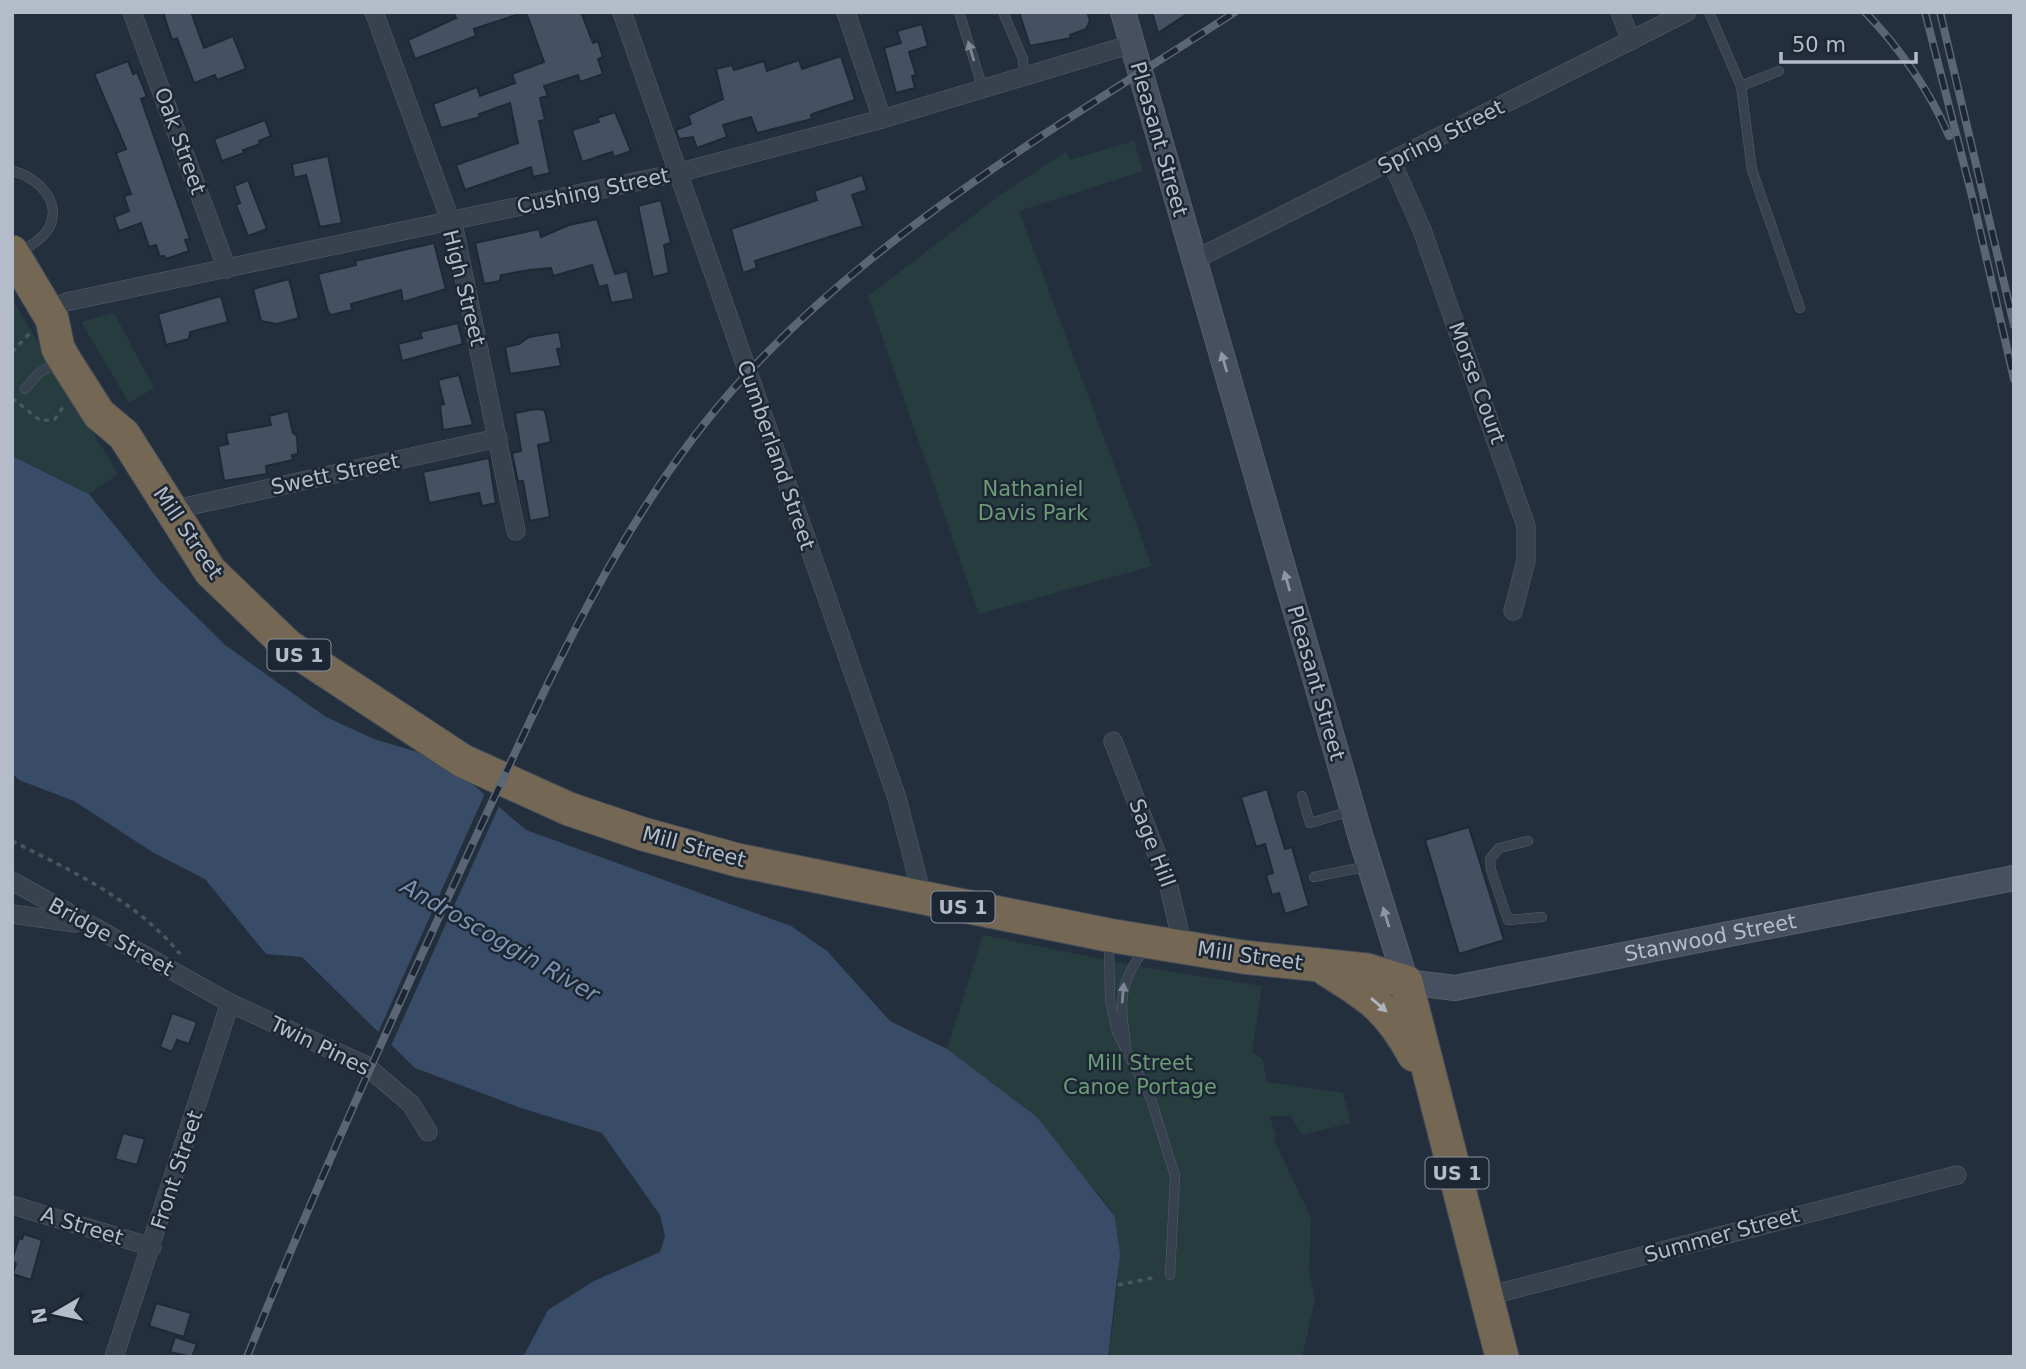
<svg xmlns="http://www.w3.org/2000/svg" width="2026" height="1369" font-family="'DejaVu Sans',sans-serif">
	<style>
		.green { fill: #263c3f }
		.water { fill: #394c67 }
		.pier { fill: #242f3e }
		.building { fill: #455162; stroke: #1f2835; stroke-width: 2 }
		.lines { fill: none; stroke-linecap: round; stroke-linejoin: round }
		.lane-casing { stroke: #565f6c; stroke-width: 10 }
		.street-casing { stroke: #565f6c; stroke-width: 19 }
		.secondary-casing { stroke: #565f6c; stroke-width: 26 }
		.highway-casing { stroke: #434c59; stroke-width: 35 }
		.path { stroke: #44595c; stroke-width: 3.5; stroke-dasharray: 5 5; stroke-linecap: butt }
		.lane { stroke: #38414e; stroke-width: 9 }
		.street { stroke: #38414e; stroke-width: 18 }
		.secondary { stroke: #465061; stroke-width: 24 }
		.highway { stroke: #746855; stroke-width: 33 }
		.rail-casing { stroke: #5a6575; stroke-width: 8 }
		.rail { stroke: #1d2633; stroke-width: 5; stroke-dasharray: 16; stroke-linecap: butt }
		.oneway { fill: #7c8592 }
		.oneway2 { fill: #8e96a5 }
		.oneway3 { fill: #aeb4bd }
		.labels { text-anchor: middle; stroke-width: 5; stroke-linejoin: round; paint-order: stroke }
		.shield { fill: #1d2633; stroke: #878f9c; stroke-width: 2 }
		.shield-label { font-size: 19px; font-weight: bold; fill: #b4bcc9 }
		.street-label { font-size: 21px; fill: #b4bcc9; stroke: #1d2633 }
		.park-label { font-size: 21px; fill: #6b9a76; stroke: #1d2633 }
		.water-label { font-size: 23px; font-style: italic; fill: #7c92b1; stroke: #1d2633 }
	</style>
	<rect width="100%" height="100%" fill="#242f3e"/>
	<g class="green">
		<path d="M1134,141L1143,171L1019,211L1152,566L979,614L868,296L1003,193L1066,152L1070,160Z"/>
		<path d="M12,299L118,474L89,494L12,456Z"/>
		<path d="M114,313L154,388L129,403L81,322Z"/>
		<path d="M983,935L1142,967L1262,986L1252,1052L1263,1060L1267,1082L1343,1093L1351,1123L1302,1135L1290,1115L1270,1117L1276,1137L1274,1140L1311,1218L1309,1271L1315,1300L1302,1357H1108C1114,1316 1124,1259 1115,1219C1109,1192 974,1075 947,1049Z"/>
	</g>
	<path class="water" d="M12,456L89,494L159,580L225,645L326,717L374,739L417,752L465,778L526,830L791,926L827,951L890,1021L947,1049L1037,1117L1115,1217L1120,1254L1108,1357H523L548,1310L594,1281L660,1252L665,1236L660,1215L602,1133L521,1108L415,1068L302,957L266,954L205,879L154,853L74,801L19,780L12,773Z"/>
	<path class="pier" d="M486,791L500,804L390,1048L377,1035Z"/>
	<g class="building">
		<path d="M163,12H191L204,48L233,36L246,69L217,80L215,75L194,83L177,38L172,40Z"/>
		<path d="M453,12H516V15L474,29L476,36L415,59L408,40L456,18Z"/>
		<path d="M526,12H581L593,43L598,41L603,57L598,59L603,74L580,82L578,75L544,86L548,96L540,98L545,120L539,121L550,173L533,177L531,167L465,190L456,165L518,143L510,103L479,114L480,117L441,128L433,104L477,87L480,96L515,83L512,74L544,62Z"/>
		<path d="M1019,12H1087L1090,21L1086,29L1070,35L1071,38L1030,46Z"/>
		<path d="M1152,12H1190L1158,33Z"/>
		<path d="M922,24L928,46L909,52L916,75L912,76L915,88L896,93L884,48L901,43L897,31Z"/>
		<path d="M841,56L855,100L815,113L811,115L812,119L757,133L751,117L723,125L727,137L697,148L693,137L679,139L676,130L691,124L688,115L723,99L716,69L732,65L734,70L764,61L767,71L799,60L802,69Z"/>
		<path d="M128,61L133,74L137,72L147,97L141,99L190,239L185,240L189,251L166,259L164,256L160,257L156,245L149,247L141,223L119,231L114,217L129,211L124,196L131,194L116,153L126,149L94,74Z"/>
		<path d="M615,112L631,151L614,157L612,152L582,162L572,130L599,122L597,118Z"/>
		<path d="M265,120L271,136L259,141L260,144L243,150L244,153L222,161L214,139Z"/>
		<path d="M328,156L342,223L320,227L306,175L294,178L292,164Z"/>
		<path d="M862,175L867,190L852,195L863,226L755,261L757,268L743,273L731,229L817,200L814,191Z"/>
		<path d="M248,180L267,229L248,236L236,205L240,203L234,186Z"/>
		<path d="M661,200L671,243L664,245L669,273L653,277L638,206Z"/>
		<path d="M597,219L615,274L627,271L634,299L611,303L607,285L599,287L592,265L553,276L551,268L529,270L501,275L500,281L484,284L475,243L539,229L541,237L569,225Z"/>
		<path d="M434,243L446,289L403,302L401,290L351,304L352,310L331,315L328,312L318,274L356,265L355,261Z"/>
		<path d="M289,279L299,318L277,324L261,321L253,289Z"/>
		<path d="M221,296L228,322L190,332L189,339L166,345L158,314Z"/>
		<path d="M458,323L463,344L402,361L398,344L422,338L420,332Z"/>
		<path d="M559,332L562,348L557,349L561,366L510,374L505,347L519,344L529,337Z"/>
		<path d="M459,375L473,425L443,430L440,405L444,404L438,380Z"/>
		<path d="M536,409L544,410L546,415L551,442L538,445L550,517L530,521L523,481L518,482L512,453L521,451L515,413Z"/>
		<path d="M288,411L293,433L297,436L298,454L292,455L293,460L266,466L267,474L224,481L218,446L228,444L226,433L271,425L269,416Z"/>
		<path d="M489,458L496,503L482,506L479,493L429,503L423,472Z"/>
		<path d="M1267,789L1285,849L1292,847L1309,906L1285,914L1279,893L1272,895L1266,875L1273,873L1265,844L1256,847L1241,797Z"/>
		<path d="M1469,827L1504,940L1459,954L1425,840Z"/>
		<path d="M172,1013L197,1022L189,1044L177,1040L172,1052L160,1047Z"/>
		<path d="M123,1133L145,1139L137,1165L115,1159Z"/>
		<path d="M24,1234L42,1240L31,1280L13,1274L16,1264L12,1260L19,1238L22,1239Z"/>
		<path d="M156,1303L191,1313L184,1337L149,1326Z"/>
		<path d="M175,1337L197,1344L192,1357L170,1352Z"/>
	</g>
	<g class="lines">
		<defs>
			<g id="lane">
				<path d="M959,12L983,89"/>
				<path d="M1003,12L1023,59L1024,76"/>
				<path d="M1709,12L1741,86L1752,170L1800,308"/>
				<path d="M1741,86L1779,71"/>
				<path d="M12,171C36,176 63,201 49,228C42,239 30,246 19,253"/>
				<path d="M25,389L39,373L58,362"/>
				<path d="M1302,796L1310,823L1351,811"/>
				<path d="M1528,841L1499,848L1490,859L1491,870L1508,920L1542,917"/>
				<path d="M1314,877L1368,866"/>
				<path d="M1109,943L1110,1000L1117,1032L1151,1099L1175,1176L1170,1275"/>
				<path d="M1126,1044C1120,1003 1118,984 1144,950"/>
			</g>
			<g id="street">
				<path d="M132,12L227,269"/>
				<path d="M374,12L455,233L516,531"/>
				<path d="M622,12L897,798L923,899"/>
				<path d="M846,12L882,119"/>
				<path d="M1620,12L1631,41"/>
				<path d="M1392,162L1422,230L1526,526V561L1513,611"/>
				<path d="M1194,260L1687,12"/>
				<path d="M48,312L66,302L677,173L882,119L1132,44"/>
				<path d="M171,510L498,438"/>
				<path d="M1113,741L1168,883L1183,947"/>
				<path d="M12,881L230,1003L114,1357"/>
				<path d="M12,914L75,923"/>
				<path d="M230,1003L365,1065L411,1104L428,1132"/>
				<path d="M12,1205L152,1247"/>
				<path d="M1487,1296L1957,1175"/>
			</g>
			<g id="secondary">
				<path id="s1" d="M1123,12L1361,838L1406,982L1455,988L2014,878"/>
			</g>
			<g id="highway">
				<path d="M12,252L52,319L58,348L64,359L99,414L124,435L210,571L288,646L463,761L569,809L643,834L737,860L1108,935L1243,957L1367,970L1406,982L1502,1357"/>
				<path d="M1327,970C1371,997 1389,1009 1414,1055"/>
			</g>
		</defs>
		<use href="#lane" class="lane-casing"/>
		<use href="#street" class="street-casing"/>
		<use href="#secondary" class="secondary-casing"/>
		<use href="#highway" class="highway-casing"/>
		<g class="path">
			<path d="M12,352L30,333"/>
			<path d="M12,398L41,421L55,419L63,407"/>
			<path d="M12,841C72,871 137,901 180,954"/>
			<path d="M1118,1285L1157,1277"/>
		</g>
		<use href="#lane" class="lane"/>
		<use href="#street" class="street"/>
		<use href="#secondary" class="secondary"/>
		<use href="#highway" class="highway"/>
		<defs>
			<g id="rail">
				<path d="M1865,12C1899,47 1930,91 1949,136"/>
				<path d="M1925,12L1973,200L2014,379"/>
				<path d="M1940,12L2014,325"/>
				<path d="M247,1357C319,1178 399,1003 480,828C554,670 625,506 745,376C884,225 1064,123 1235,12"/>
			</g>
		</defs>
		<use href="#rail" class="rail-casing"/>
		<use href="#rail" class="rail"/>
	</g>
	<defs><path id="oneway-solid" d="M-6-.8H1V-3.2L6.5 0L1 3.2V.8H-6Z" transform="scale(1.75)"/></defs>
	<g class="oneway">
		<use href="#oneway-solid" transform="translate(971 51) rotate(-107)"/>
		<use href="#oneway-solid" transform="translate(1123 993) rotate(-85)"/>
	</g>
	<g class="oneway2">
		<use href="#oneway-solid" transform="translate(1224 362) rotate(-106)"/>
		<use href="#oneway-solid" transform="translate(1287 581) rotate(-106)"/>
		<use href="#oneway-solid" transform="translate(1386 917) rotate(-107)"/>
	</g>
	<use class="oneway3" href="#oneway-solid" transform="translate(1379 1005) rotate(41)"/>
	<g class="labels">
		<g class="shield">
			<rect x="267.5" y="639.5" width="63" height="31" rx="5"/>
			<rect x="931.5" y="891.5" width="63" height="31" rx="5"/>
			<rect x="1425.5" y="1157.5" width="63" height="31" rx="5"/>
		</g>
		<g class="shield-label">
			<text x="299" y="662">US 1</text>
			<text x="963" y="914">US 1</text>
			<text x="1457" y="1180">US 1</text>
		</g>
		<g class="street-label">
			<text transform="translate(1441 137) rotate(-27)" y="7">Spring Street</text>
			<text transform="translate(1159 139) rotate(74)" y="7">Pleasant Street</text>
			<text transform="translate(180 141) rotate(70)" y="7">Oak Street</text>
			<text transform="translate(593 191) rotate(-12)" y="7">Cushing Street</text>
			<text transform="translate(464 288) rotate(76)" y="7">High Street</text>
			<text transform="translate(1477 383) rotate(70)" y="7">Morse Court</text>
			<text transform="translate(776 455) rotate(71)" y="7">Cumberland Street</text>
			<text transform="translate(335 474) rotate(-12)" y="7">Swett Street</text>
			<text transform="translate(188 533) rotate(56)" y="7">Mill Street</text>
			<text transform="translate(1316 683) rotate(74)" y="7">Pleasant Street</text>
			<text transform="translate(1152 843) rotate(69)" y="7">Sage Hill</text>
			<text transform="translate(694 847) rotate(15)" y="7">Mill Street</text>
			<text transform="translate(111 937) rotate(29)" y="7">Bridge Street</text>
			<text dy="7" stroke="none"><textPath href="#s1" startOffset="1320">Stanwood Street</textPath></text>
			<text transform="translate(1250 956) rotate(8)" y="7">Mill Street</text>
			<text transform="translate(320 1046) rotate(26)" y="7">Twin Pines</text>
			<text transform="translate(177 1170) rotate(-72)" y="7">Front Street</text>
			<text transform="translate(82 1226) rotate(17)" y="7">A Street</text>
			<text transform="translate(1722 1235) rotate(-15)" y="7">Summer Street</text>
		</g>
		<g class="park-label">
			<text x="1033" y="496">Nathaniel<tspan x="1033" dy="24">Davis Park</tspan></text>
			<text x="1140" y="1070">Mill Street<tspan x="1140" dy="24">Canoe Portage</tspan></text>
		</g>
		<g class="water-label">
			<text transform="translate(500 940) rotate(30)" y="8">Androscoggin River</text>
		</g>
	</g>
	<rect width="2026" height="1369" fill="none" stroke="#b4bcc9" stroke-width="28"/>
	<g transform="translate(56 1313) rotate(261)" stroke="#1d2633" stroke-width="5" paint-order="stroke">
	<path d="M0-5L12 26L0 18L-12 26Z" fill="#b4bcc9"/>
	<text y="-10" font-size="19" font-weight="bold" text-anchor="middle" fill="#b4bcc9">N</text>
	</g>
	<path d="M1781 52v10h135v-10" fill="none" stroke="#b4bcc9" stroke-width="3.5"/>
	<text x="1792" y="52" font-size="21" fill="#b4bcc9" stroke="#1d2633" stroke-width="5" paint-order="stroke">50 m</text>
</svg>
